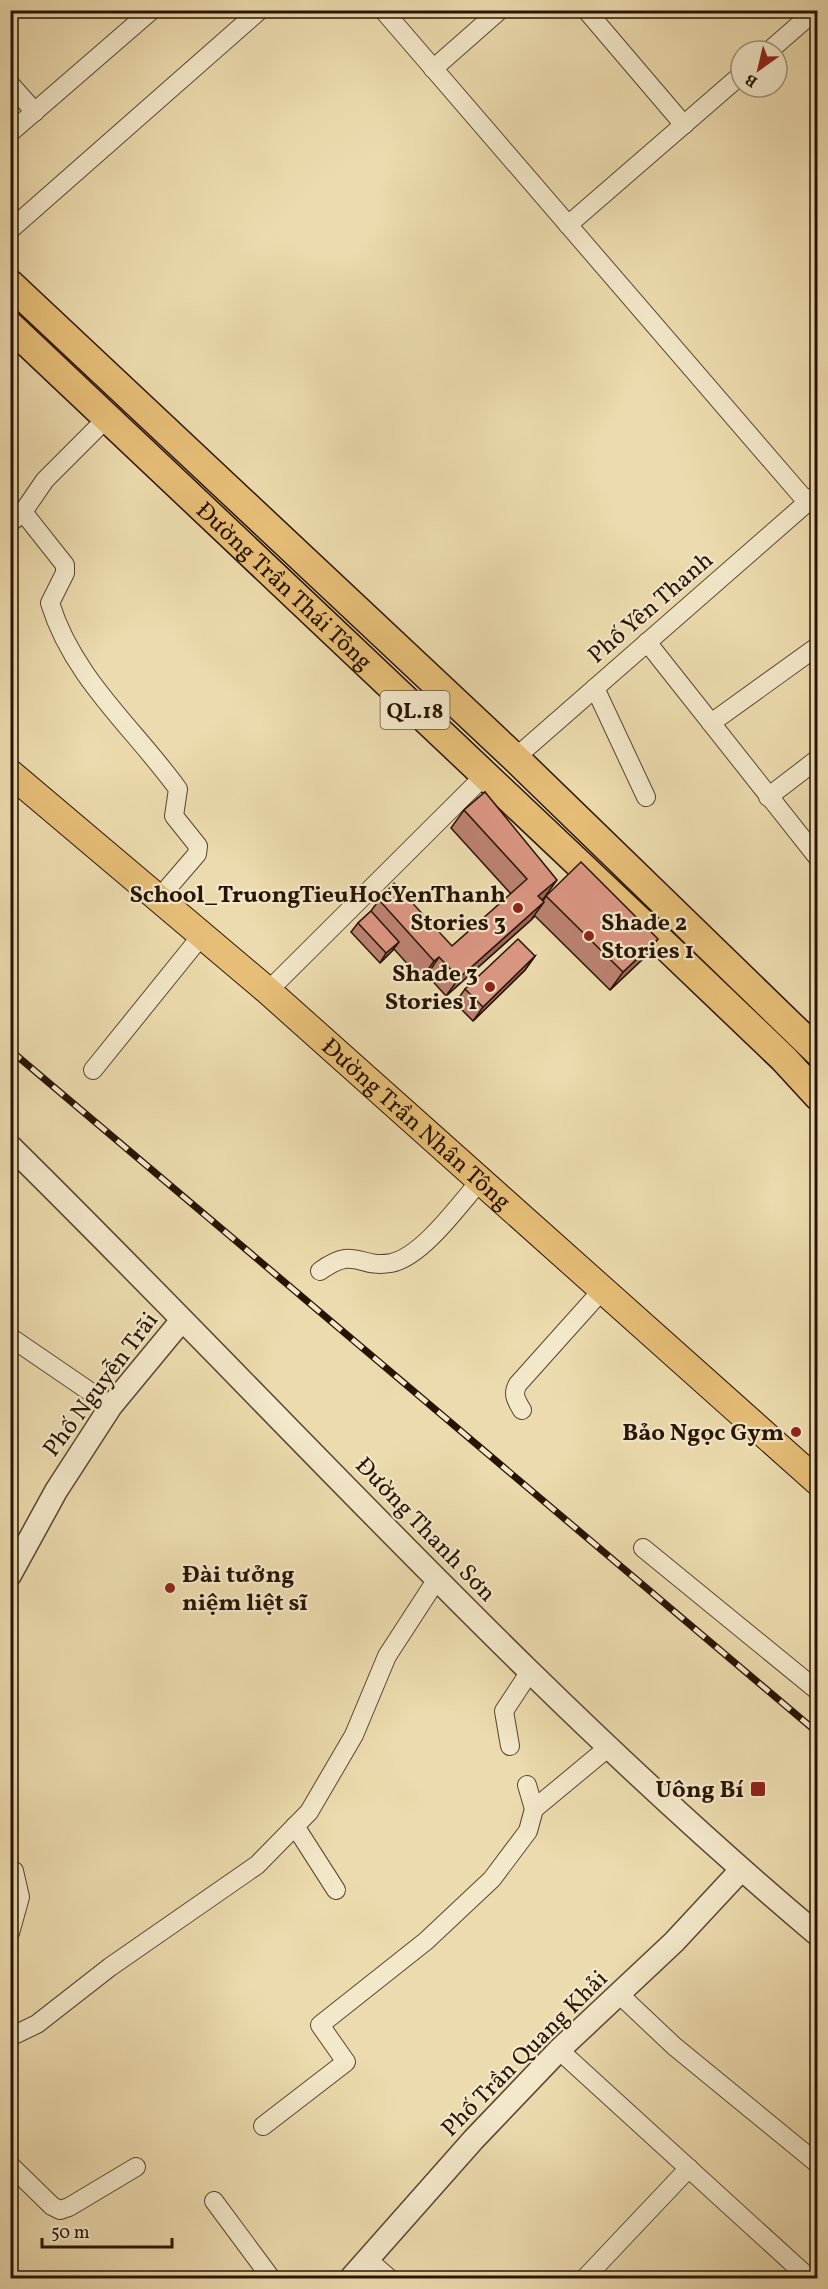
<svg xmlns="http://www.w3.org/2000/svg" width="828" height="2289" font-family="Vollkorn,serif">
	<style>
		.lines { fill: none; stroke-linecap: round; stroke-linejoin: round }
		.minor-casing { stroke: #59452e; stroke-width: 20 }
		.tertiary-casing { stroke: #59452e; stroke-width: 25 }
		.primary-casing { stroke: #281303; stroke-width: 29 }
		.trunk-casing { stroke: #281303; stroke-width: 31 }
		.minor { stroke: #f3e8ca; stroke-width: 18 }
		.tertiary { stroke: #f3e8ca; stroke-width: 22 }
		.primary { stroke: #e6be77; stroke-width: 27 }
		.trunk { stroke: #e6be77; stroke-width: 28 }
		.rail-casing { stroke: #281303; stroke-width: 7 }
		.rail { stroke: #f3e8ca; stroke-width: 4.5; stroke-dasharray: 14; stroke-linecap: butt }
		.wall { fill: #bb8171; stroke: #281303; stroke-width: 1.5 }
		.shaded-wall { fill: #99695c; stroke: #281303; stroke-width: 1.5 }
		.building { fill: #da9683; stroke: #281303; stroke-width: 1.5 }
		.poi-dot { fill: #8f2418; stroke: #f3e8ca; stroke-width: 2 }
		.labels { text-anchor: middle; stroke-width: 4.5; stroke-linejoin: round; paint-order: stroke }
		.shield { fill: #f3e8ca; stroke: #65533f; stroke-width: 1.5 }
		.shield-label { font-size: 22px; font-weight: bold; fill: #281303 }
		.street-label { font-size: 24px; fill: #281303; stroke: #f3e8ca }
		.poi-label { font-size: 24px; font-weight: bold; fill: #281303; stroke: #f3e8ca; text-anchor: end }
	</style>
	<rect width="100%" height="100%" fill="#ecdbae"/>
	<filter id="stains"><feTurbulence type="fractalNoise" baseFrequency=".00333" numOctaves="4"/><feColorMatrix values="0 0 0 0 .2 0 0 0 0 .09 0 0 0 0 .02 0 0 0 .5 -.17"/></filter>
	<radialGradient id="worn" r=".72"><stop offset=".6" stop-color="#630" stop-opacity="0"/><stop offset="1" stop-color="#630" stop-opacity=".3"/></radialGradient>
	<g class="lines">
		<defs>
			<g id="minor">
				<path d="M383,10L807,502"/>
				<path d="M586,10L684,125"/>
				<path d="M769,51L816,10"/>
				<path d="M433,69L500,10"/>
				<path d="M10,84L35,112"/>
				<path d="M10,133L152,10"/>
				<path d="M568,225L741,75"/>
				<path d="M10,230L260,10"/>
				<path d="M23,512L65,565V573L50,603C73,678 133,727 178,789L174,816L198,846L197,854L160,897"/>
				<path d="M10,523L23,512L45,480L107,418"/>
				<path d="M647,642L818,858"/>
				<path d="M595,688L646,797"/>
				<path d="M711,723L818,646"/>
				<path d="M515,758L818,493"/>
				<path d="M768,797L815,761"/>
				<path d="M268,991L485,775"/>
				<path d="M93,1070L202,935"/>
				<path d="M320,1271C356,1245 358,1269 391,1263C422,1257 459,1205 480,1181"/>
				<path d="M10,1337L111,1406"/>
				<path d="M522,1410C516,1400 512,1394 518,1384L604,1288"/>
				<path d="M643,1548L818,1691"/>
				<path d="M510,1746L504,1711L529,1673"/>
				<path d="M534,1809L610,1746"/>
				<path d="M295,1826L336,1890"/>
				<path d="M10,1869L14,1871L20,1897L10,1933"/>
				<path d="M620,1995L674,2046L818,2164"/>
				<path d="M10,2037L37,2024L110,1967L257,1865L309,1812L354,1735L387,1656L437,1579"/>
				<path d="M559,2050L809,2278"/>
				<path d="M263,2126L346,2062L320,2025L426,1941L492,1879L528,1831L534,1809L527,1785"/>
				<path d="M10,2165L52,2206L60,2210L69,2207L136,2167"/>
				<path d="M214,2201L271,2278"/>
				<path d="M367,2259L389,2278"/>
				<path d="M585,2278L689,2168"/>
			</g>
			<g id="tertiary">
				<path d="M10,1146C278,1410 529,1692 818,1935"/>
				<path d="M10,1575L56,1491L111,1406L182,1320"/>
				<path d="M351,2278L474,2139L559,2050L674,1942L741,1870"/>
			</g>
			<g id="primary">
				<path id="s1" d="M10,773L268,991L818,1482"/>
			</g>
			<g id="trunk">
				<path d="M10,284L515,758L818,1052"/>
				<path id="s2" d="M10,326L670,950L784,1059L818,1096"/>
			</g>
		</defs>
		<use href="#minor" class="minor-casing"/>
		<use href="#tertiary" class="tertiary-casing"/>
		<use href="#primary" class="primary-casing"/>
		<use href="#trunk" class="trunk-casing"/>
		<use href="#minor" class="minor"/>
		<use href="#tertiary" class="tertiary"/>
		<use href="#primary" class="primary"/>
		<use href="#trunk" class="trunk"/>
		<defs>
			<path id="rail" d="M10,1050L818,1733"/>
		</defs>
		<use href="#rail" class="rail-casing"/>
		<use href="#rail" class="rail"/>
	</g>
	<g class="wall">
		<path d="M485,792L544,898L542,900L543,901L546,896L645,957L610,990L535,916L531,920L446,996L427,975L421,979L394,949L380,963L351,932L358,923L371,911L379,900L452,946L511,894L451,828L464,810Z"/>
		<path d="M535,956L525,970L473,1021L455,1003L465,989Z"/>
	</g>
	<g class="shaded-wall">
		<path d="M557,880L544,898L526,915L538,896Z"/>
		<path d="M544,902L531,920L446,996L459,978Z"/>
		<path d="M658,939L645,957L610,990L623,972Z"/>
		<path d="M399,942L392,951L380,963L386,953Z"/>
		<path d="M535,956L525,970L473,1021L483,1007Z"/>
		<path d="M439,957L427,975L421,979L434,961Z"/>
	</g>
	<g class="building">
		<path d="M485,792L557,880L538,896L544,902L459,978L439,957L434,961L379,900L394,883L452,946L527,879L464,810Z"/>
		<path d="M581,862L658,939L623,972L546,896Z"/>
		<path d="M371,911L399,942L386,953L358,923Z"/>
		<path d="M518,939L535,956L483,1007L465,989Z"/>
	</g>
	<g class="poi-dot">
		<circle cx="518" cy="908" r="6"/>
		<circle cx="589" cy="936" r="6"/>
		<circle cx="490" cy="987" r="6"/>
		<circle cx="796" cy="1432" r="6"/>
		<circle cx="170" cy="1588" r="6"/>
		<rect x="750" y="1781" width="16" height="16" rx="3"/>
	</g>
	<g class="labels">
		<rect class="shield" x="380.5" y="691" width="69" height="38" rx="4.5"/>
		<g class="shield-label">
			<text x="415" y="718">QL.18</text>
		</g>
		<g class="street-label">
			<text dy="8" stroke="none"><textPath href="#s2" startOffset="378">Đường Trần Thái Tông</textPath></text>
			<text transform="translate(650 607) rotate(-41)" y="8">Phố Yên Thanh</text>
			<text dy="8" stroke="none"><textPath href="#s1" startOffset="537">Đường Trần Nhân Tông</textPath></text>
			<text transform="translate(100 1384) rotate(-53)" y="8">Phố Nguyễn Trãi</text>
			<text transform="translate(426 1529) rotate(46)" y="8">Đường Thanh Sơn</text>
			<text transform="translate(524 2053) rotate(-45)" y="8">Phố Trần Quang Khải</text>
		</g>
		<g class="poi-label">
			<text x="506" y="902">School_TruongTieuHocYenThanh<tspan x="506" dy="28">Stories 3</tspan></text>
			<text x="601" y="930" text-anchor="start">Shade 2<tspan x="601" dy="28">Stories 1</tspan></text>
			<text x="478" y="981">Shade 3<tspan x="478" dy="28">Stories 1</tspan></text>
			<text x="784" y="1440">Bảo Ngọc Gym</text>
			<text x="182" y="1582" text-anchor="start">Đài tưởng<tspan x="182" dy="28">niệm liệt sĩ</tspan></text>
			<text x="744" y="1797">Uông Bí</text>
		</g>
	</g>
	<rect width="828" height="2289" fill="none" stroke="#ecdbae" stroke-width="36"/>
	<rect x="12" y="12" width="804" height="2265" fill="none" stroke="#281303" stroke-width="3"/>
	<rect x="18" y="18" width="792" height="2253" fill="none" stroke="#281303" stroke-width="1.5"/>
	<g transform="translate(759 69) rotate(214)"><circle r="28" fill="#f3e8ca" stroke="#a2937a" stroke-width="1.5"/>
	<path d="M0-4.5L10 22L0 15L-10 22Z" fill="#8f2418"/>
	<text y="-9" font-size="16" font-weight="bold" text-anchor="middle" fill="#281303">B</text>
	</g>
	<path d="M42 2238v9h130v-9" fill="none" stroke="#281303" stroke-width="3"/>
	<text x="51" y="2238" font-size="18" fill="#281303" stroke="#f3e8ca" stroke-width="4.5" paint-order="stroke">50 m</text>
	<rect width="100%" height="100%" filter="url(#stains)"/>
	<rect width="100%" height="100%" fill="url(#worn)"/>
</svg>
